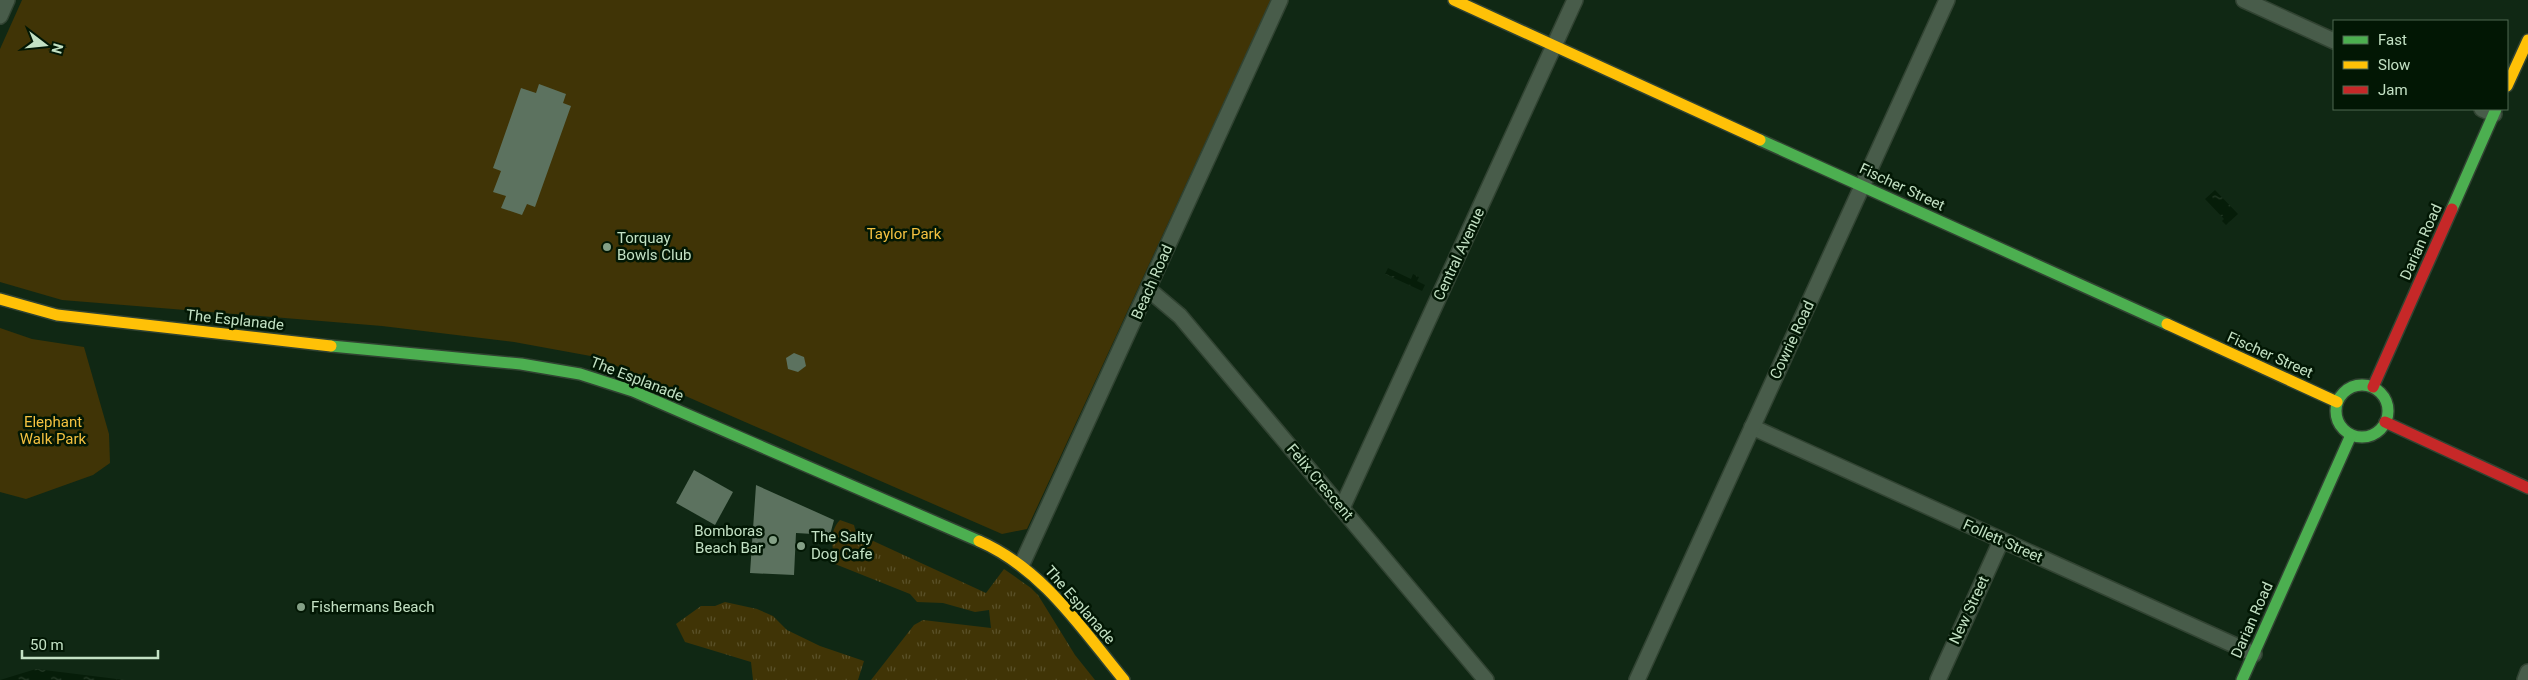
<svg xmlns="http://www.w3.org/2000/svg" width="2528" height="680" font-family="Roboto,sans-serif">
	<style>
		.grass { fill: url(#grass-tufts) }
		.green { fill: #403406 }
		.water { fill: url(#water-ripples) }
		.building { fill: #5c725f }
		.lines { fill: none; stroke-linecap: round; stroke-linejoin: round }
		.street-casing { stroke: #314332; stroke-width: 18 }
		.fast-casing { stroke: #314332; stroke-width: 14 }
		.slow-casing { stroke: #314332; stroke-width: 14 }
		.jam-casing { stroke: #314332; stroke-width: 14 }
		.street { stroke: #485c4a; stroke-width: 15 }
		.fast { stroke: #4caf50; stroke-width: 11 }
		.slow { stroke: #ffc107; stroke-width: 11 }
		.jam { stroke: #c62828; stroke-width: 11 }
		.poi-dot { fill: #84a086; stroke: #021704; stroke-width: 2 }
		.labels { text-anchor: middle; stroke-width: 5; stroke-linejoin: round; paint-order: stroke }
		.street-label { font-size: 15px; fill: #c3e1c4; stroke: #021704 }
		.park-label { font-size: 15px; fill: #f4c140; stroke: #021704 }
		.poi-label { font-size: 15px; fill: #c3e1c4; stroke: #021704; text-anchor: start }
	</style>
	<defs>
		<pattern id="grass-tufts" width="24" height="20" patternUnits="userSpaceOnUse" patternTransform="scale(1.25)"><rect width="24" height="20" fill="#403406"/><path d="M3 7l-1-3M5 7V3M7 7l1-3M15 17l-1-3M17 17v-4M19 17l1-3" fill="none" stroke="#5a5129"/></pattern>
		<pattern id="water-ripples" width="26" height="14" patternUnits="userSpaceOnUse" patternTransform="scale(1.25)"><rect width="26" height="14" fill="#061d09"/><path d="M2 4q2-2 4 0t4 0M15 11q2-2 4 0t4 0" fill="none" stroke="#293e2b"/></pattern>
	</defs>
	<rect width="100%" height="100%" fill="#102814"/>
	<g class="grass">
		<path d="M840,520L854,525L856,533L986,593L1004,569L1031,588L1038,595L1075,655L1095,680H871L914,625L923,620L991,628L989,610L975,612L943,603L917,602L910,594L835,564C833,549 828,532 840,520Z"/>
		<path d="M725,602L757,609L773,616L787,630L820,646L864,661L858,680H753L751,662L685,642L676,624L701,606H715Z"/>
	</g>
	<g class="green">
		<path d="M22,0H1271L1027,529L1002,534L596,357L514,342L382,326L62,300L0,282V49Z"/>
		<path d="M0,328L32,339L84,347L109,434L110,463L93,475L26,499L0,492Z"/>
	</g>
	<g class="water">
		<path d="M2215,190L2238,214L2226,225L2222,221L2224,219L2205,199Z"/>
		<path d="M1388,268L1411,279L1413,274L1419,277L1417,281L1425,285L1422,291L1385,274Z"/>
		<path d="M36,669L125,680H0Z"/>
	</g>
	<g class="building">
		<path d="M539,84L566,94L563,103L571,106L535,207L527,204L522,215L501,208L506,196L493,192L501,171L493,168L521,88L536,93Z"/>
		<path d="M794,353L804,357L806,366L798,372L788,369L786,358Z"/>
		<path d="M694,470L733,492L715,525L676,503Z"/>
		<path d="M756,485L834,520L830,535L796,533L794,575L750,573Z"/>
	</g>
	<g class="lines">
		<defs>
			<g id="street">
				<path d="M2244,0L2334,41"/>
				<path d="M0,16L7,0"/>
				<path d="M2482,109L2494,114"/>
				<path d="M1148,289L1180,316L1486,680"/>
				<path d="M1752,427L2254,654"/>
				<path d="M1342,508L1575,0"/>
				<path d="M1022,564L1280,0"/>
				<path d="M1637,680L1947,0"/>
				<path d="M1938,680L2001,541"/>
				<path d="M2525,680L2528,672"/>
			</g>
			<g id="fast">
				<path d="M1760,140L2167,324"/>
				<path d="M2452,209L2496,109"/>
				<path d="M331,346L521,364L580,374L633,391L979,541"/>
				<circle cx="2362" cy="411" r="26"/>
				<path d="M2242,680L2351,435"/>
			</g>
			<g id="slow">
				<path d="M1454,0L1760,140"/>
				<path d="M2507,86L2528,40"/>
				<path d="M0,299L57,315L331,346"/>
				<path d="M2167,324L2337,402"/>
				<path d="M979,541C1043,569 1081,628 1124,680"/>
			</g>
			<g id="jam">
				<path d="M2373,387L2452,209"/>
				<path d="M2385,422L2528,488"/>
			</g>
		</defs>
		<use href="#street" class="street-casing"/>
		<use href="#fast" class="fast-casing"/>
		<use href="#slow" class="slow-casing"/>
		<use href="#jam" class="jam-casing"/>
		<use href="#street" class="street"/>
		<use href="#fast" class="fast"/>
		<use href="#slow" class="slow"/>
		<use href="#jam" class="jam"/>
	</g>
	<g class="poi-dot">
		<circle cx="607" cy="247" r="5"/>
		<circle cx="773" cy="540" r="5"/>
		<circle cx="801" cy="546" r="5"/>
		<circle cx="301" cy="607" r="5"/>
	</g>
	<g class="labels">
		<g class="street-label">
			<text transform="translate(1902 187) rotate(25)" y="5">Fischer Street</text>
			<text transform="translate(2421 242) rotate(-66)" y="5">Darian Road</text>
			<text transform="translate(1459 254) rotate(-65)" y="5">Central Avenue</text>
			<text transform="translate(1152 282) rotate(-66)" y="5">Beach Road</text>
			<text transform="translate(235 320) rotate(6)" y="5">The Esplanade</text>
			<text transform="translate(1792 340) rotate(-65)" y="5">Cowrie Road</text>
			<text transform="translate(2270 355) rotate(24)" y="5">Fischer Street</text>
			<text transform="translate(637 379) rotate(21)" y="5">The Esplanade</text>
			<text transform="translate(1320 482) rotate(50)" y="5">Felix Crescent</text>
			<text transform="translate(2003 541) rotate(24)" y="5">Follett Street</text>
			<text transform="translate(1080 605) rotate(49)" y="5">The Esplanade</text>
			<text transform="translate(1969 610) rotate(-65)" y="5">New Street</text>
			<text transform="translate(2252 620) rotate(-66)" y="5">Darian Road</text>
		</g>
		<g class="park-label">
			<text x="904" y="239">Taylor Park</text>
			<text x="53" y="427">Elephant<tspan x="53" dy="17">Walk Park</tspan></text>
		</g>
		<g class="poi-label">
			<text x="617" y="243">Torquay<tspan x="617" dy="17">Bowls Club</tspan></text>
			<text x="763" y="536" text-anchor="end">Bomboras<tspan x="763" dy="17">Beach Bar</tspan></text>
			<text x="811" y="542">The Salty<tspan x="811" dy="17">Dog Cafe</tspan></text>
			<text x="311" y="612">Fishermans Beach</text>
		</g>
	</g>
	<rect x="2333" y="20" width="175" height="90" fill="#021704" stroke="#4f6851"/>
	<rect x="2343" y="36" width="25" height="8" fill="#4caf50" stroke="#4f6851"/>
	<text x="2378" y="45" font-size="15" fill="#c3e1c4">Fast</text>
	<rect x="2343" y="61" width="25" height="8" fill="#ffc107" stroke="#4f6851"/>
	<text x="2378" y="70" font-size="15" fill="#c3e1c4">Slow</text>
	<rect x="2343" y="86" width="25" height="8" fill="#c62828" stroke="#4f6851"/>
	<text x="2378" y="95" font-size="15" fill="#c3e1c4">Jam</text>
	<g transform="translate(45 45) rotate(106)" stroke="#021704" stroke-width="4" paint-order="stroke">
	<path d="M0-4L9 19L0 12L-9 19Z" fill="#c3e1c4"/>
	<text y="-8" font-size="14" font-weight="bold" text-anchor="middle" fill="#c3e1c4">N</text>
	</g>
	<path d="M22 650v8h136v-8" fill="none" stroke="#c3e1c4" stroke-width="2.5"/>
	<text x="30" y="650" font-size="15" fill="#c3e1c4" stroke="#021704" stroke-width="4" paint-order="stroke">50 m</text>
</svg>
